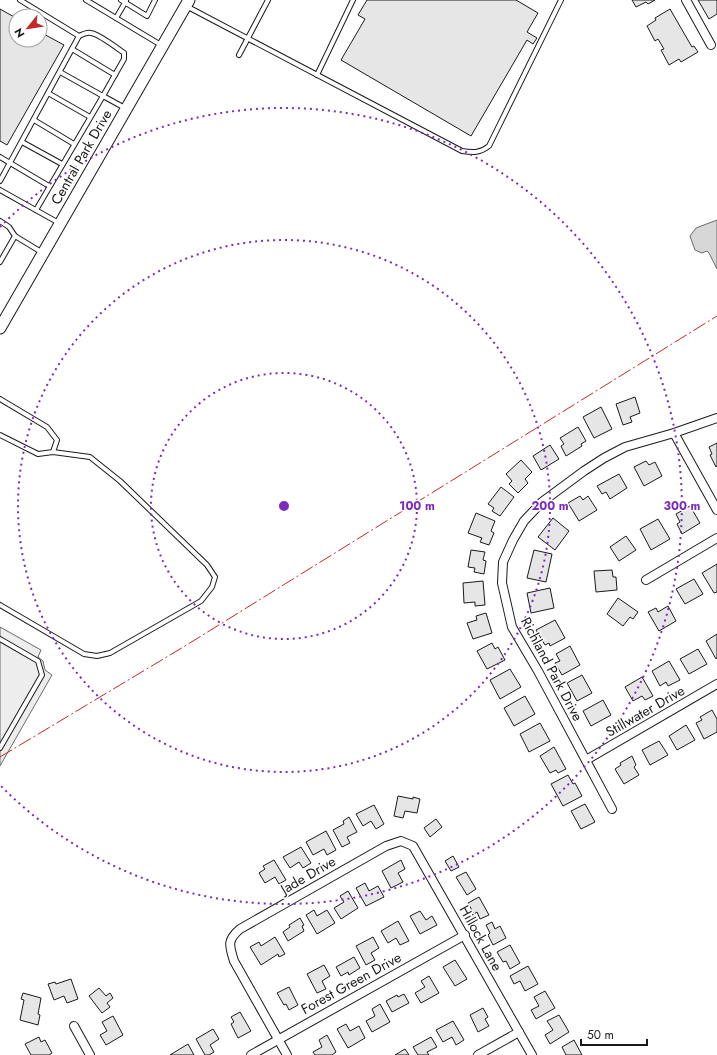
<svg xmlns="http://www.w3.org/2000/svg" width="717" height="1055" font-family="Jost,sans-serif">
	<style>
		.built { fill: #ededed; stroke: #6a6a6a }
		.water { fill: #d7d7d7; stroke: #6a6a6a }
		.building { fill: #e6e6e6; stroke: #1a1a1a }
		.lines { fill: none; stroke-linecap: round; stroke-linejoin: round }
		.lane-casing { stroke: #1a1a1a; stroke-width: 6 }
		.street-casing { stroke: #1a1a1a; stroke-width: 10 }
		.secondary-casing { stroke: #1a1a1a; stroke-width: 13 }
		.lane { stroke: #fff; stroke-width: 4 }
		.street { stroke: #fff; stroke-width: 8 }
		.secondary { stroke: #fff; stroke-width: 11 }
		.power { stroke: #c62828; stroke-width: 1; stroke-dasharray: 14 3 2 3; stroke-linecap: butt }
		.ring { fill: none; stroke: #7b2cbf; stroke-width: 2; stroke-dasharray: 2 4 }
		.labels { text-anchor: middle; stroke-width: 3; stroke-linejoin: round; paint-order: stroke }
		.street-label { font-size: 14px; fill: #1a1a1a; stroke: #fff }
		.centre { fill: #7b2cbf; stroke: #fff; stroke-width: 2 }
		.ring-label { font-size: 12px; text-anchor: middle; font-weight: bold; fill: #7b2cbf; stroke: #fff; stroke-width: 3; stroke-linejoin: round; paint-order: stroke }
	</style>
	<rect width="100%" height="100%" fill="#fff"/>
	<path class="built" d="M0,627L41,650L38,657L43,661L45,670L52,675L0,766Z"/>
	<path class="water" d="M717,220V269L709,253L707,251L702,253L695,250L690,236L696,228Z"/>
	<g class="building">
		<path d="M367,0H516L538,13L527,32L537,38L533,44L527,40L471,136L341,60L365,19L358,15Z"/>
		<path d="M632,0H655L648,4L646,2L636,7Z"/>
		<path d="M698,0H717V14L709,19Z"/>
		<path d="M0,9L16,18V40H40V32L64,45L7,145L0,141Z"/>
		<path d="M670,9L692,47L694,46L698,52L681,62L679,59L669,65L661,50L664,49L658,39L655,41L647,26L656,20L655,18Z"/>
		<path d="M635,397L640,413L630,417L632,422L623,425L616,404Z"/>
		<path d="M601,407L612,429L594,438L583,417Z"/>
		<path d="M578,427L586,441L581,444L582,446L566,456L561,446L564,444L560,438Z"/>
		<path d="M717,443V466L716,467L710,455L712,454L709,447Z"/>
		<path d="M550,445L559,459L541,470L533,456Z"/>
		<path d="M521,460L532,472L525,479L528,483L518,493L509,484L512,481L506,474Z"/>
		<path d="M646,461L649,465L655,462L662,476L644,486L634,467Z"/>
		<path d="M619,474L627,488L610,499L606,492L602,494L597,486Z"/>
		<path d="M501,487L514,497L500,516L492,511L494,508L488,504Z"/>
		<path d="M580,496L583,500L588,496L597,510L579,521L568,503Z"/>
		<path d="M690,506L700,523L682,534L677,524L680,522L676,514Z"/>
		<path d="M476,513L495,521L491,531L494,533L489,545L480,542L482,538L468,533Z"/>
		<path d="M553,518L569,531L555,550L538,537Z"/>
		<path d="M658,519L670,539L651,550L640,529Z"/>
		<path d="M626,536L636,550L619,561L610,547Z"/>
		<path d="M471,550L485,552L483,560L486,561L484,574L474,572L475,568L468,567Z"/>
		<path d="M534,550L552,554L546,582L527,578Z"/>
		<path d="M717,564V592L714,593L702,573Z"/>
		<path d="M612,570L613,577H616L617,590L596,592L594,571Z"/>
		<path d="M694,579L703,594L685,604L676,589Z"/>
		<path d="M483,581L485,605L475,606V602L464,603L463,583Z"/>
		<path d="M550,588L554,608L531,613L527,593Z"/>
		<path d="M618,598L638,612L633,619L630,617L623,626L607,614Z"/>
		<path d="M668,606L676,621L659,631L648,612L656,608L658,612Z"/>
		<path d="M486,613L492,633L473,639L467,623L477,620L476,616Z"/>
		<path d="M555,620L565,638L550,646L549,643L545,645L536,630Z"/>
		<path d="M717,634V658L716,659L706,641Z"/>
		<path d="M492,643L495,649L498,647L505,660L487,669L477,651Z"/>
		<path d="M570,646L580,665L562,675L555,663L560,661L556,654Z"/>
		<path d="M698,649L707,664L689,674L680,659Z"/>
		<path d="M669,661L680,680L668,686L666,682L660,686L652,671Z"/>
		<path d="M510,669L521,687L500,699L490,680Z"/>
		<path d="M582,675L592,693L577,701L567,683Z"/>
		<path d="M642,677L653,696L645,700L642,696L633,701L625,687Z"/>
		<path d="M525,696L535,714L514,726L504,708Z"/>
		<path d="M603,700L611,715L591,726L583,711Z"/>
		<path d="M712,710L717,719V732L704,739L696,723L702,720L700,717Z"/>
		<path d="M540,723L550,741L529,752L520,734Z"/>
		<path d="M686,725L695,740L677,750L669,736Z"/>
		<path d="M659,741L668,755L650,765L642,750Z"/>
		<path d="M554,747L566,769L558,773L556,770L550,773L540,756Z"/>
		<path d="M632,756L636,765L634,767L639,775L624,784L615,769L621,765L620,763Z"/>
		<path d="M568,775L573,784L575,783L582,796L563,806L551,784Z"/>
		<path d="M398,796L413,799V797L420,799L417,813L405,811L403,818L394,816Z"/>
		<path d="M585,804L595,822L581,829L571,811Z"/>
		<path d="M374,805L384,824L376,829L371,821L363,826L356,814Z"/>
		<path d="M349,817L357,832L347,837L350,843L342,847L333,830L344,824L343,821Z"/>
		<path d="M436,819L442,827L430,837L424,828Z"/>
		<path d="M326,831L336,850L327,855L324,849L313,855L306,842Z"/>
		<path d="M301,847L311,863L303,868L299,862L290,868L283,857Z"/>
		<path d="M453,856L459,867L451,871L445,861Z"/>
		<path d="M274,860L286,880L279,884L275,877L265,883L259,873L265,869L263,866Z"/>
		<path d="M401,860L405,869L398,873L403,882L391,888L382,871Z"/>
		<path d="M466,872L476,889L467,895L456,877Z"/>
		<path d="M365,883L369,891L378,886L384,897L366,906L356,888Z"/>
		<path d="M348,891L358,908L341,919L334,908L344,902L340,896Z"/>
		<path d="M479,897L489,915L480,919L477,912L474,914L468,903Z"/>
		<path d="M314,910L317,916L327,910L335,923L317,934L306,915Z"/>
		<path d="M420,911L426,920L432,916L437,925L420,934L410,916Z"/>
		<path d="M300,918L304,925L302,926L304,931L288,941L283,932L290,927L289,925Z"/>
		<path d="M398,921L409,941L400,945L396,938L388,943L381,931Z"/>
		<path d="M492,922L495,929L500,926L506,938L493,945L488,935L490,933L486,925Z"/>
		<path d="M275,937L285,954L279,957L278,954L261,965L250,947L259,942L261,946Z"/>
		<path d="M373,937L379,948L371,953L375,960L366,965L356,946Z"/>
		<path d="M510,945L520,963L510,969L506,961L503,962L497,952Z"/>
		<path d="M354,957L360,968L349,975L348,972L341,976L336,967Z"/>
		<path d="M455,960L467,979L455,986L443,967Z"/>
		<path d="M324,965L330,976L322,981L326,989L317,993L307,974Z"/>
		<path d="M528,966L538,984L525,991L520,981L514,984L510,976Z"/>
		<path d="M429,976L439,993L421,1003L415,993L425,987L421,981Z"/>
		<path d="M71,979L78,999L67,1003L64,996L54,1000L48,984L55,982L56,984Z"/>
		<path d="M289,987L298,1005L289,1010L286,1004L284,1005L277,993Z"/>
		<path d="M99,988L106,996L110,993L113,998L107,1003L110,1007L102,1013L89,996Z"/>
		<path d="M545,991L555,1008L536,1019L531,1010L539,1006L534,997Z"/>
		<path d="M23,993L41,998L38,1014L40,1015L38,1025L20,1020L24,1000L21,999Z"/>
		<path d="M404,994L409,1003L392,1012L386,1001L397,995L398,997Z"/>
		<path d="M380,1004L390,1022L372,1032L366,1021L375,1016L372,1009Z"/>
		<path d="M483,1008L488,1017L485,1019L489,1026L478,1032L470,1015Z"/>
		<path d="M240,1012L251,1031L238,1038L231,1024L234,1022L231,1017Z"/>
		<path d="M559,1015L569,1032L550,1044L545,1035L553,1030L547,1021Z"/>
		<path d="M113,1016L123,1035L106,1045L100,1035L107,1031L102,1022Z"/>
		<path d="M453,1021L464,1040L456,1045L452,1037L443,1042L436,1030Z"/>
		<path d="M346,1024L350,1031L359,1026L365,1038L348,1048L337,1029Z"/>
		<path d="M213,1029L219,1039L210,1045L214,1052L209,1055H205L196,1039Z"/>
		<path d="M327,1035L336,1052L332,1055H315L313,1052L322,1047L319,1040Z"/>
		<path d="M39,1037L41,1042L45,1040L52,1053L49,1055H31L25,1044Z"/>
		<path d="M431,1037L437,1047L427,1052L429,1055H418L413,1047Z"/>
		<path d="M574,1040L582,1055H566L562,1047Z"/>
		<path d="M188,1044L194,1055H170Z"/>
		<path d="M405,1049L409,1055H395Z"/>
	</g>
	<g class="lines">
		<defs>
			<g id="lane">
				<path d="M20,0L79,36C83,34 87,32 91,33C99,34 117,48 124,53V59L103,96L60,72"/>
				<path d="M86,0L161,45"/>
				<path d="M121,0L147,16L155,0"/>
				<path d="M186,6L462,151C473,153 480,153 489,146L561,0"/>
				<path d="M116,18L126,1"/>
				<path d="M72,49L115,75"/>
				<path d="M239,55L268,0"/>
				<path d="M317,75L353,0"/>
				<path d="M48,93L90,117"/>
				<path d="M34,120L74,144"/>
				<path d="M22,142L62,164"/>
				<path d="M0,157L49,186"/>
				<path d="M0,181L79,36"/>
				<path d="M0,190L59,223"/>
				<path d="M36,210L103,96L125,108"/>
				<path d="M0,221L9,227L15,236"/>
				<path d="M0,262L15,236L43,253"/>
				<path d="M0,399L47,427L57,440L53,452"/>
				<path d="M0,435L38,454L53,452L90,457L120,481L207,565L215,577L212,587L201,601L110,653L97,656L84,654L0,605"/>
				<path d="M0,639L38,661L42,675L0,748"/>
			</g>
			<g id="street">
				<path d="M686,0L711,45"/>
				<path d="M674,433L717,510"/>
				<path d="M646,580L717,538"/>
				<path d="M586,760L717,684"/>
				<path d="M612,809L538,671L512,627L502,583L503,562L513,540L524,521L542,502L584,471L604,458L625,447L674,433L717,418"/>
				<path d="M74,1026L90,1055"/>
				<path d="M251,1055L465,935"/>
				<path d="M287,1055L234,961C229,945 227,940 240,929L386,846L401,841L413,846L532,1055"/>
				<path d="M478,1055L519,1032"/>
			</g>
			<path id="secondary" d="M0,328L189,0"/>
		</defs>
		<use href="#lane" class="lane-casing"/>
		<use href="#street" class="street-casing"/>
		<use href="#secondary" class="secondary-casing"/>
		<use href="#lane" class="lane"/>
		<use href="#street" class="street"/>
		<use href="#secondary" class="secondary"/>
		<path class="power" d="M0,757L185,646L717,316"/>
	</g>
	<g class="ring">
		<circle cx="284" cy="506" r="133"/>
		<circle cx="284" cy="506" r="266"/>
		<path d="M0 227A398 398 0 1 1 0 785"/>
	</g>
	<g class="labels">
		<g class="street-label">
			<text transform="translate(81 157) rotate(-60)" y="5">Central Park Drive</text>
			<text transform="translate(552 669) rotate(62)" y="5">Richland Park Drive</text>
			<text transform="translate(645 711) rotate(-30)" y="5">Stillwater Drive</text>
			<text transform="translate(308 875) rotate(-30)" y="5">Jade Drive</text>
			<text transform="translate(481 938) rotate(61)" y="5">Hillock Lane</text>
			<text transform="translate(351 983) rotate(-29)" y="5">Forest Green Drive</text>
		</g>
	</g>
	<circle cx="284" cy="506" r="6" class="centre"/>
	<g class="ring-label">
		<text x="417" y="510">100 m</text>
		<text x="550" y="510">200 m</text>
		<text x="682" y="510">300 m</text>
	</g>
	<g transform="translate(28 28) rotate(240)"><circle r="19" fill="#ffffff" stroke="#a3a3a3"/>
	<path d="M0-3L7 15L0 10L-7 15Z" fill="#c62828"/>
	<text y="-6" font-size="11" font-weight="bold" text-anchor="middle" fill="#1a1a1a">N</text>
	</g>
	<path d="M581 1039v6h66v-6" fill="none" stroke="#1a1a1a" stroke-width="2"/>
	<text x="587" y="1039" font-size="12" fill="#1a1a1a" stroke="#ffffff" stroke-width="3" paint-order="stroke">50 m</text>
</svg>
